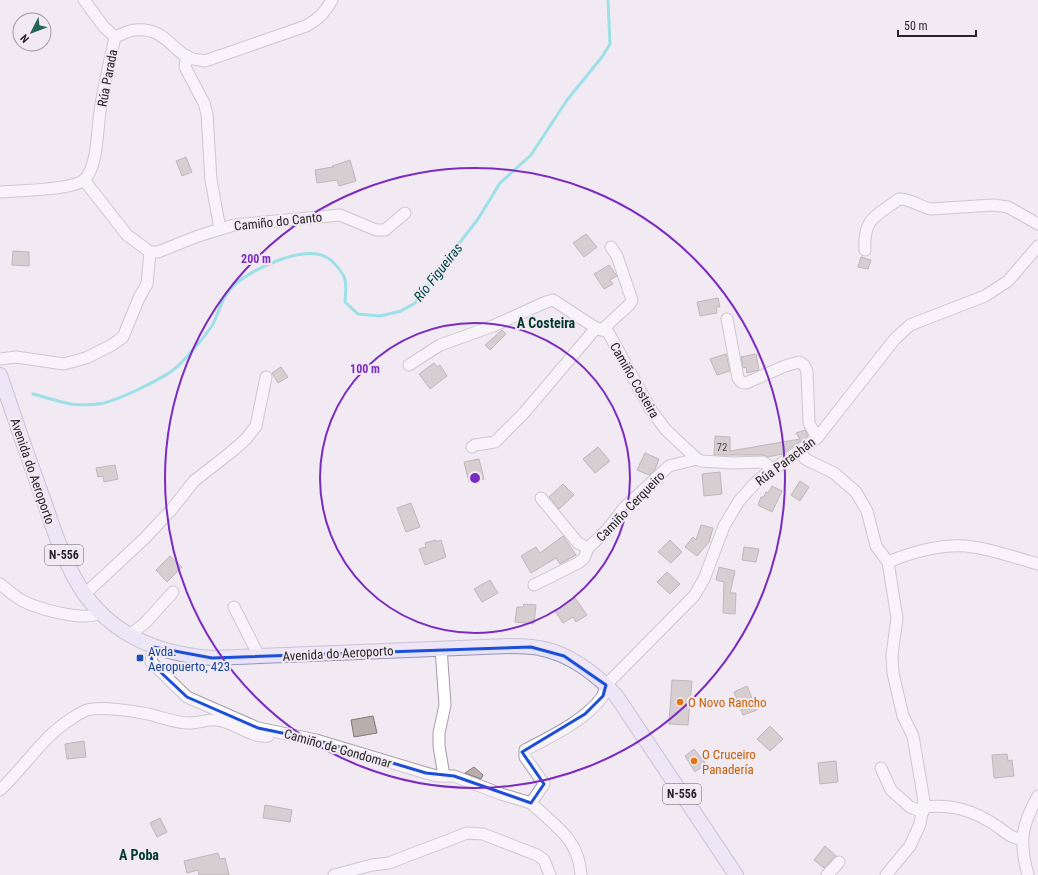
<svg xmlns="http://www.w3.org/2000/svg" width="1038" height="875" font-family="'Roboto Condensed',sans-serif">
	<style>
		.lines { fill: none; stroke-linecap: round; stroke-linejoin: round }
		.stream { stroke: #37d4dc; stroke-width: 3 }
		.building { fill: #b9aeab; stroke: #847977 }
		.minor-casing { stroke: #a39da5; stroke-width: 13 }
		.major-casing { stroke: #9894ae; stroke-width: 16 }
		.minor { stroke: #fff; stroke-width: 11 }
		.major { stroke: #e6e2fa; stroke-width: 14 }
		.marked { fill: none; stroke: #1d4ed8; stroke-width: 3; stroke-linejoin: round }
		.ring { fill: none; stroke: #7b2cbf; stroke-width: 2 }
		.transit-dot { fill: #1a4fb4; stroke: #f1eaf3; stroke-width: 1.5 }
		.food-dot { fill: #e8710a; stroke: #f1eaf3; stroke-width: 1.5 }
		.labels { text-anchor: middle; stroke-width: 4; stroke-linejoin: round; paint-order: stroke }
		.number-label { font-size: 11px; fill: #4c4749 }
		.shield { fill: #f1eaf3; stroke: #646065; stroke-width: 1 }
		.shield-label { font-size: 12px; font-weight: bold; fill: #272528 }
		.street-label { font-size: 13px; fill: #272528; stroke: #f1eaf3 }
		.transit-label { font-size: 13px; fill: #164399; stroke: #f1eaf3; text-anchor: start }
		.food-label { font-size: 13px; fill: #c56008; stroke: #f1eaf3; text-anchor: start }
		.water-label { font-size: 14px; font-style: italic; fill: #01484c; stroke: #f1eaf3 }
		.neighbourhood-label { font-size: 14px; font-weight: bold; fill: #00382b; stroke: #f1eaf3 }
		.centre { fill: #7b2cbf; stroke: #f1eaf3; stroke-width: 2 }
		.ring-label { font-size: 12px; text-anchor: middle; font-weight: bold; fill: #7b2cbf; stroke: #f1eaf3; stroke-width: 4; stroke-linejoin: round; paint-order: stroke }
	</style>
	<rect width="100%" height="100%" fill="#f1eaf3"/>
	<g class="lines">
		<path class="stream" d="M33,394C45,397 58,402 71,404C80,405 95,405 104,403C120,399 160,380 173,370C183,363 206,335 213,324C219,312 221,300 230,289C248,270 309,240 332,261C347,276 347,281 345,302L358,314L380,316L401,311L415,303L450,255L478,219L500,183L531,155L567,100L602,57L610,44L608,0"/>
	</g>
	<g class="building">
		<path d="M186,157L192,172L182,176L176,161Z"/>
		<path d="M350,160L356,181L339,186L337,180L317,183L315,170L333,167L332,166Z"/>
		<path d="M586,234L597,247L584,257L573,243Z"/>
		<path d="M13,251L29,252V266L12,265Z"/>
		<path d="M861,257L871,260L868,269L858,267Z"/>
		<path d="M609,265L617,276L610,280L613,284L604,289L594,274Z"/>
		<path d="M718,298L720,307H716L717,313L700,316L697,302Z"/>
		<path d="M502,330L506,334L490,350L485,345Z"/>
		<path d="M726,354L730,371L717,375L710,359Z"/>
		<path d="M756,354L759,370L747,373L746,367L743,368L741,357Z"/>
		<path d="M434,363L437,367L440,365L447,376L430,389L419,374Z"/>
		<path d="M281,367L288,377L278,383L272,373Z"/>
		<path d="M805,430L808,436L782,454L768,457L763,455H714L715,436L730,437V451L800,439L796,433Z"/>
		<path d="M598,447L610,461L595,473L583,459Z"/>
		<path d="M645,453L659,459L655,470L649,475L637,470Z"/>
		<path d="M479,459L484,479L469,482L464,462Z"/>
		<path d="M115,465L118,479L104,482L103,476L98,477L96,468Z"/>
		<path d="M720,472L722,494L704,496L702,474Z"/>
		<path d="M800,481L809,487L800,501L791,495Z"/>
		<path d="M563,484L574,495L559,509L549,497Z"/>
		<path d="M772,486L782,491L772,512L758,505L761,497H764L766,492L768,493Z"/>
		<path d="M411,503L420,527L406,532L397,508Z"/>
		<path d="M701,525L713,528L709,542L697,556L685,547L693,537L696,540Z"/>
		<path d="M563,536L576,555L560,564L556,558L531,573L521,556L536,547L540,553Z"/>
		<path d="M436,540V542L441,540L446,557L425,565L419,549L426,547L425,543Z"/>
		<path d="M670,540L682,552L671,563L658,552Z"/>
		<path d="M744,547L759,549L756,562L742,560Z"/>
		<path d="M170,556L182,567L167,582L156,570Z"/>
		<path d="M719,567L735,571L730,593H736L735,614L723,613L724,582L716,580Z"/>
		<path d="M667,572L680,584L670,594L657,582Z"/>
		<path d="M490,580L498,593L482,602L474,589Z"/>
		<path d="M575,598L587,615L576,622L573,617L563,623L555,611Z"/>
		<path d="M524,604L536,605L534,624L515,622L517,607H523Z"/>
		<path d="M672,680L692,681L688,725L669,724Z"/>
		<path d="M747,686L757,710L743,715L734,692Z"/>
		<path d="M373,716L377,733L354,737L351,720Z"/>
		<path d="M770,726L783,739L770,751L757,739Z"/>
		<path d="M84,741L86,757L67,759L65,744Z"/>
		<path d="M694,749L706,764L695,772L685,756Z"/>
		<path d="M1007,754L1008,761L1012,760L1014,776L994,778L992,755Z"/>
		<path d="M836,761L838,782L820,784L818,763Z"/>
		<path d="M474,767L483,775L481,779L465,773Z"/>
		<path d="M265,805L292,810L290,822L263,818Z"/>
		<path d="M160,818L167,832L157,837L150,823Z"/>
		<path d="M825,846L836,856L824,868L814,860Z"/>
		<path d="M218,853L220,859L225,858L229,875H199L198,870L187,873L184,861Z"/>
	</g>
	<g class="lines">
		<defs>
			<g id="minor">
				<path d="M84,0L104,27L115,37"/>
				<path d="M187,56L185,67L204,103L207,114L211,180L220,229"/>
				<path d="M84,180L127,235L150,252H158L198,236L234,225L340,215L376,230H385L405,213"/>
				<path d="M0,192C17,191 72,190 84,180C98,167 97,130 100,112C103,87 110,62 115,37C121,35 129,30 135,30C167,27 172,53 193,59C197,60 201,60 205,61L306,26C319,19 325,12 332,0"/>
				<path d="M865,250C863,218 876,216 899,199C910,198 920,207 931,209L993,205L1008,207L1038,224"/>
				<path d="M727,319L738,378L741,382L746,383L785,366L799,362L804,365L807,371L809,423L817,438"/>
				<path d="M603,329L630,304L632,300L617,256L611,247"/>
				<path d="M0,359L16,357L64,364L86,358L112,345L123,337L139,298L147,284L150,252"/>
				<path d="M409,365L440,345L493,326L546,302L553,300L596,328L608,332L651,410L666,430L697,459L701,461L733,463L763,462L773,469"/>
				<path d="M472,447L475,445L495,442L524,413L596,328"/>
				<path d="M799,453L807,460L834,473L856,492L867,511L876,546L888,562L897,618L892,655L893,673L903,716L913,736L924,801L920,824L910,846L886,875"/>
				<path d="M541,498L578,543L588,548L607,530L624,508L669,466L697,459"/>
				<path d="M888,562C912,552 947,542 973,547C994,550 1016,558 1038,564"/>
				<path d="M0,584C8,590 15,597 23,601C39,609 87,623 101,612"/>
				<path d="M534,585L578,563L584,558L588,548"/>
				<path d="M86,593L145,538L172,509L194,481L230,453L246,439L256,426L266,377"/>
				<path d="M234,607L259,656"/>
				<path d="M130,635L146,622L173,592"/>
				<path d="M153,647L151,662L187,697L258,728L316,740L426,773L437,776H454L501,794L531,803"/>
				<path d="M441,648L445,705L439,733V746L444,776"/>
				<path d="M881,768L891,790L910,807L923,812"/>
				<path d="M0,790C24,768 43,736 71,719C75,716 82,712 87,710C101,706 133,711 148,714C161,717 175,723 189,723C199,723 208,719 217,720C235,722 250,738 268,736"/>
				<path d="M924,807C952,804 974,810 998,827C1007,833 1010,838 1022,839"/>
				<path d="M334,875L372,865L389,863L467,833L483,834L537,855L544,860L550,875"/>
				<path d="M581,875C579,839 555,826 531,803L544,784L525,757V750C550,737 586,720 602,697C604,694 605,688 606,685L694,596L704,579L724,526L739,501L758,480L817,438L894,340L910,325L985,296L1008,281L1038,246"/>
				<path d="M827,875L839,862"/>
				<path d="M1028,875C1019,842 1021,826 1038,796"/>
			</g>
			<path id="major" d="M0,375C14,416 28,458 43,498C52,525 61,552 74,577C103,631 154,654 212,658L508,646C518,646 529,646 539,648C569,653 598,675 617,697L736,875"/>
		</defs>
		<use href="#minor" class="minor-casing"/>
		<use href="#major" class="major-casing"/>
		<use href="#minor" class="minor"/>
		<use href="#major" class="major"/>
	</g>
	<path d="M0 0H1038V875H0ZM153,647L212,658L531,647L564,656L606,685L603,696L585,714L522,752L544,784L531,803L454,776L426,773L316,740L258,728L187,697L153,665L151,656Z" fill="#f1eaf3" fill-opacity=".55" fill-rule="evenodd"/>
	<path class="marked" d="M153,647L212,658L531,647L564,656L606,685L603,696L585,714L522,752L544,784L531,803L454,776L426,773L316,740L258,728L187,697L153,665L151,656Z"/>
	<g class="ring">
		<circle cx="475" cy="478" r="155"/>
		<circle cx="475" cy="478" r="310"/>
	</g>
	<rect class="transit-dot" x="136" y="654" width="8" height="8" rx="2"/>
	<g class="food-dot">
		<circle cx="680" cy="702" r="4"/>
		<circle cx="694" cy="761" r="4"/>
	</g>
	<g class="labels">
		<g class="number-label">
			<text x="722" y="451">72</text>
		</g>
		<g class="shield">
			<rect x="45" y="545" width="38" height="20" rx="3"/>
			<rect x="663" y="784" width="38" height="20" rx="3"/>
		</g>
		<g class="shield-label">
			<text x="64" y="559">N-556</text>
			<text x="682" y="798">N-556</text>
		</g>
		<g class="street-label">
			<text transform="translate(107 78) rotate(-79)" y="5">Rúa Parada</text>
			<text transform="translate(278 221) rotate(-6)" y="5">Camiño do Canto</text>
			<text transform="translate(635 380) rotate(60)" y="5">Camiño Costeira</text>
			<text transform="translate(785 461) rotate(-37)" y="5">Rúa Parachán</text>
			<text transform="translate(33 471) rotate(71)" y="5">Avenida do Aeroporto</text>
			<text transform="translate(630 506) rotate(-46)" y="5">Camiño Cerqueiro</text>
			<text transform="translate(338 653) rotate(-3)" y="5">Avenida do Aeroporto</text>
			<text transform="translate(338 748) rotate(16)" y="5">Camiño de Gondomar</text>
		</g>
		<g class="transit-label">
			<text x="148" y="656">Avda.<tspan x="148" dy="15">Aeropuerto, 423</tspan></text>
		</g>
		<g class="food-label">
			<text x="688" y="707">O Novo Rancho</text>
			<text x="702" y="759">O Cruceiro<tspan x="702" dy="15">Panadería</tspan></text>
		</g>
		<g class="water-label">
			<text transform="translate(438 272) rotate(-52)" y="5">Río Figueiras</text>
		</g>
		<g class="neighbourhood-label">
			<text x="546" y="328">A Costeira</text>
			<text x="139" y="860">A Poba</text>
		</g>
	</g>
	<circle cx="475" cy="478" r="6" class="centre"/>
	<g class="ring-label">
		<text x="256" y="263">200 m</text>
		<text x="365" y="373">100 m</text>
	</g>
	<g transform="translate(32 32) rotate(228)"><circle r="19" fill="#f1eaf3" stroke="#a09ba2"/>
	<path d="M0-3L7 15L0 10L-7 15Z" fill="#256553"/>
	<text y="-6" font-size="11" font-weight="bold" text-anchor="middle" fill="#272528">N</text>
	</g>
	<path d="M898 30v6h78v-6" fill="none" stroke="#272528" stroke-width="2"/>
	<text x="904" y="30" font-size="12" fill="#272528" stroke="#f1eaf3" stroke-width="3" paint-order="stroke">50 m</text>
</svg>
